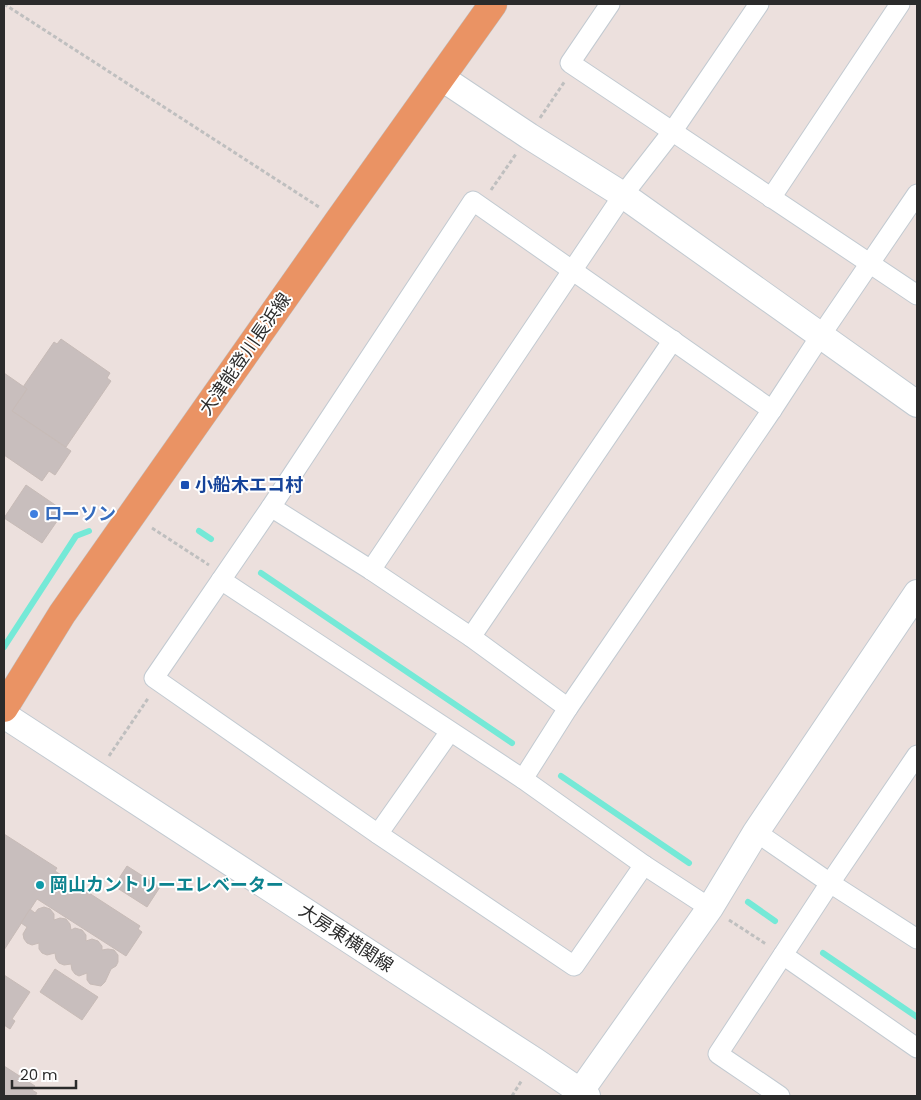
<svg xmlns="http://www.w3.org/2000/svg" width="921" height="1100" font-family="Poppins,'Noto Sans JP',sans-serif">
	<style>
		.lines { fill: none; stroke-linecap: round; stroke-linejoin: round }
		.stream { stroke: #75e9d7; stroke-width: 6 }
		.building { fill: #c8bebd; stroke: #c7bbb7 }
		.street-casing { stroke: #c2cad1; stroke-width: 21 }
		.secondary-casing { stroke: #c2cad1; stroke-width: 28 }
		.primary-casing { stroke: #bfbfbf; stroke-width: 29 }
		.path { stroke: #bfbfbf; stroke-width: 3; stroke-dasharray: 4 2.5; stroke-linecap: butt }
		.street { stroke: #fff; stroke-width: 19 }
		.secondary { stroke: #fff; stroke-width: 26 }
		.primary { stroke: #ea9364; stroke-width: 28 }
		.transit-dot { fill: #1a4fb4; stroke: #fff; stroke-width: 2 }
		.shop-dot { fill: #3f7fe0; stroke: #fff; stroke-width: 2 }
		.culture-dot { fill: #0f9aa8; stroke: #fff; stroke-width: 2 }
		.labels { text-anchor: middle; stroke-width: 4; stroke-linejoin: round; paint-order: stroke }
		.street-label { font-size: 18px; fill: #2b2b2b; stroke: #fff }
		.transit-label { font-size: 18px; font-weight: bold; fill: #164399; stroke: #fff; text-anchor: start }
		.shop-label { font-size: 18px; font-weight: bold; fill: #366cbe; stroke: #fff; text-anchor: start }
		.culture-label { font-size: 18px; font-weight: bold; fill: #0d838f; stroke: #fff; text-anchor: start }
	</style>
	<rect width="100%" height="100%" fill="#ece0dd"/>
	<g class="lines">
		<g class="stream">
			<path d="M199,531L211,539"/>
			<path d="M261,573L512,743"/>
			<path d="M4,647L76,536L89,531"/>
			<path d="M561,776L689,863"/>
			<path d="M748,902L775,921"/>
			<path d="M823,953L917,1017"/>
		</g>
	</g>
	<g class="building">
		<path d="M61,339L110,373L107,378L111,381L66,447L12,411L27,389L23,387L54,342L57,344Z"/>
		<path d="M4,373L27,389L12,411L71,451L55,475L49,471L42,481L4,455Z"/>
		<path d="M26,485L64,511L42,543L4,518Z"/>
		<path d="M4,834L57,868L55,871L140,926L138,929L142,932L126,956L37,899L4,950Z"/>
		<path d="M127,866L160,887L147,907L114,886Z"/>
		<path d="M44,907L50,909L54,914V920L60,918L66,919L70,924L71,930L75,928L82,930L86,935V941L92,939L98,941L102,946V950L108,949L114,950L118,955V962L116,966L111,969L105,982L101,986L90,984L87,980V973L79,976L75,974L72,970L71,964L64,965L59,963L56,959L55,953L47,955L42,953L39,949V943L32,945L27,943L24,939L23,934L27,927L21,923L30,909L35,913L38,909Z"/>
		<path d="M55,969L98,997L82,1020L40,992Z"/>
		<path d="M4,975L30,992L12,1019L15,1021L10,1029L4,1025Z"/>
		<path d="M4,1066L35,1086L32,1090L37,1093L35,1096H4Z"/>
	</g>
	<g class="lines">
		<defs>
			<g id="street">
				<path d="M610,4L570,63L917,295"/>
				<path d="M771,198L900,4"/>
				<path d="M271,507L371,570L471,637L568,708"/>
				<path d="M371,570L623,195L672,132L759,4"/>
				<path d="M221,580L523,779L644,865L710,908"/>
				<path d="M471,637L673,340"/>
				<path d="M523,779L568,708L772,410L821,335L917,194"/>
				<path d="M756,832L830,883L917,939"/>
				<path d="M378,834L449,733"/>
				<path d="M644,865L574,966L378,834L154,678L271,507L473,201L772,410"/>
				<path d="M783,955L917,1048"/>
				<path d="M780,1096L718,1054L830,883L917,755"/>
			</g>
			<g id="secondary">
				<path d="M442,78L529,136L623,195L917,404"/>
				<path d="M4,715L535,1061L587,1096"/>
				<path d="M580,1092L710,908L756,832L917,593"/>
			</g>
			<path id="primary" d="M4,708L62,614L339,220L493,4"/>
		</defs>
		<use href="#street" class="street-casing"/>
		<use href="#secondary" class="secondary-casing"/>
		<use href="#primary" class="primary-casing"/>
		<g class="path">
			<path d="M4,4L319,207"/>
			<path d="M540,118L565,81"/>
			<path d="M491,190L516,154"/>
			<path d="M152,528L209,565"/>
			<path d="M109,756L149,697"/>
			<path d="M729,920L766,944"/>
			<path d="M512,1096L522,1080"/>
		</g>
		<use href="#street" class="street"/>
		<use href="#secondary" class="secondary"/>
		<use href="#primary" class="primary"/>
	</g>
	<rect class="transit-dot" x="180" y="480" width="10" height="10" rx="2.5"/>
	<circle class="shop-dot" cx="34" cy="514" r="5"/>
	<circle class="culture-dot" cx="40" cy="885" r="5"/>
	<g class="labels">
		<g class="street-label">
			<text transform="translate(245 354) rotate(-55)" y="6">大津能登川長浜線</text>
			<text transform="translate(346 938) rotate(33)" y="6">大房東横関線</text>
		</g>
		<g class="transit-label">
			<text x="195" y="491">小船木エコ村</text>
		</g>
		<g class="shop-label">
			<text x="44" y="520">ローソン</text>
		</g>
		<g class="culture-label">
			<text x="50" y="891">岡山カントリーエレベーター</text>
		</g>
	</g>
	<rect width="921" height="1100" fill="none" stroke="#2b2b2b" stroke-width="10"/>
	<path d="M12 1080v8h64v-8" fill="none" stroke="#2b2b2b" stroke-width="2.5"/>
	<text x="20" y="1080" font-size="15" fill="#2b2b2b" stroke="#ffffff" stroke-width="4" paint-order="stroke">20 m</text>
</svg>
